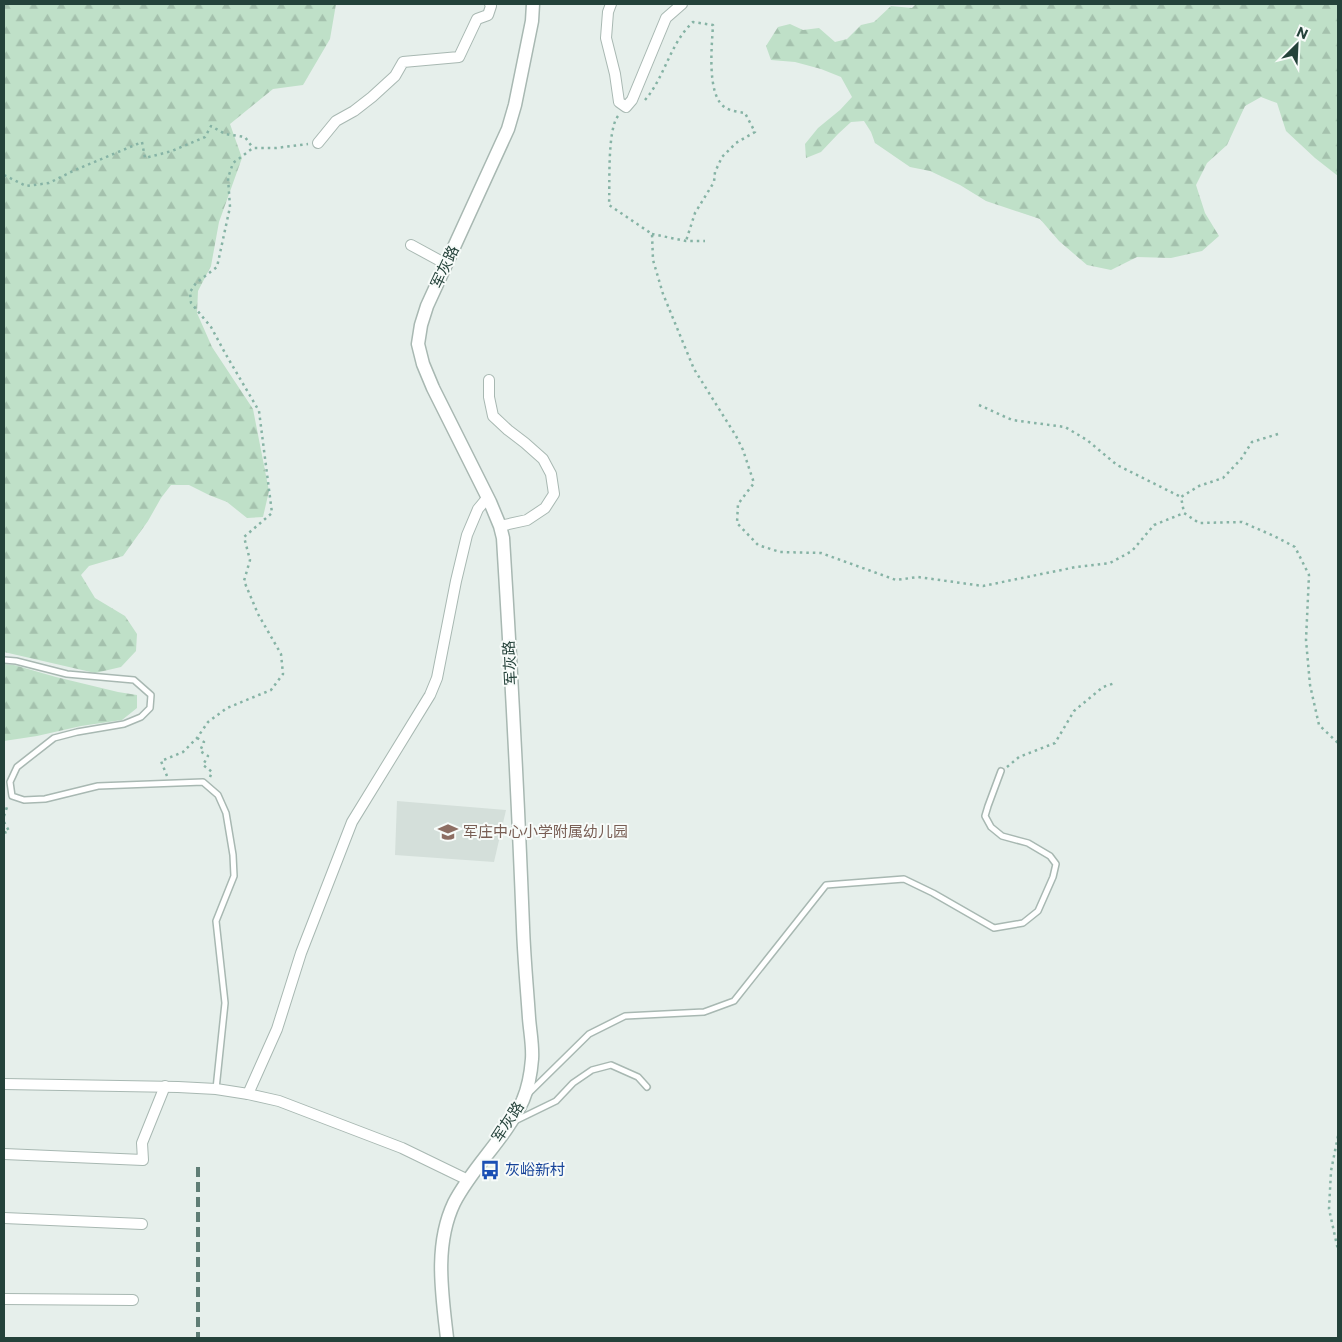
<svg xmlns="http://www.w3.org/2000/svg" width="1342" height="1342" font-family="Commissioner,'Noto Sans SC',sans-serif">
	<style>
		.built { fill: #d4dfda }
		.forest { fill: url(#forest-firs) }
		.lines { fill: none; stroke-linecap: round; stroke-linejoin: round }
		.service-casing { stroke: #a8b8b2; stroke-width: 8 }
		.minor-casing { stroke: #a8b8b2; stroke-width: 12 }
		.tertiary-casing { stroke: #a8b8b2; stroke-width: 15 }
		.path { stroke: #86b3a5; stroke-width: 2.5; stroke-dasharray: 2.5 4; stroke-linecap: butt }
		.service { stroke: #fff; stroke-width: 5 }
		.minor { stroke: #fff; stroke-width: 10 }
		.tertiary { stroke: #fff; stroke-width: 12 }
		.rail { stroke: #5f7d75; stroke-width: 4; stroke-dasharray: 10 5; stroke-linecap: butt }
		.labels { text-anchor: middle; stroke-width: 4; stroke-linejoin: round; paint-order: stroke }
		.street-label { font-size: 15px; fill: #24423a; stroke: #f7fbf9 }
		.education-label { font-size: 15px; fill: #785e54; stroke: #f7fbf9; text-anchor: start }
		.transit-label { font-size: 15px; fill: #164399; stroke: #f7fbf9; text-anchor: start }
	</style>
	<defs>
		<pattern id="forest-firs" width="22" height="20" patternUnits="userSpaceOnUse" patternTransform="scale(1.25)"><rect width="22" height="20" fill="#bfe0c8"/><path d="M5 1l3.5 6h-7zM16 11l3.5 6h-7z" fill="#a4c1ad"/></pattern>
	</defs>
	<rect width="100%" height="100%" fill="#e6efeb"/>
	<path class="built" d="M397,801L506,810L494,862L395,855Z"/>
	<g class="forest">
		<path d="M4,4H336L330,39L303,85L273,89L230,124L242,158L219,222L211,266L198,291L197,313L212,347L253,409L269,491L263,517L247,518L227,502L209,495L189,485H171L161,498L148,521L123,556L89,566L81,575L95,598L125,616L137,634L136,651L121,667L95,673L4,652Z"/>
		<path d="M916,4H1338V176L1315,158L1286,131L1277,103L1261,97L1245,106L1227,145L1207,163L1196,185L1205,213L1219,236L1202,251L1171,258L1137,257L1111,270L1087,265L1059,241L1040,219L986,201L960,185L930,171L910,167L875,143L871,132L864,121L851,122L838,134L821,152L806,158L805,144L818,128L840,110L852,97L841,77L821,69L795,62L771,60L766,46L778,27L790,24L803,30L819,28L835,42L847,39L861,25L874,22L891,6L912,8Z"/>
		<path d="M4,664L14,665L56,677L118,692L137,695V708L122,720L81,726L37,736L4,741Z"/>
	</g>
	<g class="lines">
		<defs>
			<g id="service">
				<path d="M4,660L16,661L67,674L134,680L151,695L150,708L141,717L124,724L77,732L54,738L17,767L10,782L12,796L24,800L45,799L98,786L203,782L218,795L226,813L233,855L234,876L216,921L225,1003L216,1089"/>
				<path d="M529,1093L589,1034L625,1016L704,1012L734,1001L826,885L904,879L933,893L994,928L1023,923L1038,911L1053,877L1056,864L1050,856L1028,843L1002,836L991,827L985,816L988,806L1001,771"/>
				<path d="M517,1120L556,1101L573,1083L592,1070L611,1065L638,1077L647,1087"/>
			</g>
			<g id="minor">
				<path d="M611,4L608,12L606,38L615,74L619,102L626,107L632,100L666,18L682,4"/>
				<path d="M318,143L336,121L354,111L372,97L395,76L403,62L459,57L477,19L488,15L491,6L490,4"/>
				<path d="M411,245L446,264"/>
				<path d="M489,380V397L493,416L508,430L525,443L543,459L551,474L554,494L545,508L527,520L500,526"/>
				<path d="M4,1084L178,1087L216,1089L248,1094L279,1101L402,1148L468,1180"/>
				<path d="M248,1094L277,1029L301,953L352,822L430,695L437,678L456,581L467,535L478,509L488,497"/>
				<path d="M4,1154L143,1160L142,1143L165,1086"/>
				<path d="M4,1218L142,1224"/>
				<path d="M4,1299L133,1300"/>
			</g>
			<path id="tertiary" d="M447,1338C442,1294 434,1245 454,1203C473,1166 506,1138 523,1100C528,1088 531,1072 532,1059C533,1046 530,1031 529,1018C527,988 524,957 523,927C518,797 511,667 503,538L500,526L490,502L433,388L423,364L418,344L421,325L427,306L508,129L515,105L532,21L533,4"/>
		</defs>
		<use href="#service" class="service-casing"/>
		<use href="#minor" class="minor-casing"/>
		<use href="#tertiary" class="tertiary-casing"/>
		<g class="path">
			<path d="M645,100C665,77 670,43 693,22L713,25C712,45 706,97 726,108C731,111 739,112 745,113L755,132L736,143L722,157L715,172L714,182L695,213L686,241"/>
			<path d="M618,116C607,130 610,186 609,205L652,234L653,260L663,294L694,369L736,436L743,450L754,483L738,504L737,523L758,545L780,552L821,553L896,580L918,577L983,586L1076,567L1110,563L1132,551L1154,525L1184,513"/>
			<path d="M4,175L26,186L49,183L75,170L142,142L145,158L172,151L205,137L211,126L225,134L245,137L253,148"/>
			<path d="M652,234L686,241H705"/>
			<path d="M979,405L1012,420L1065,427L1087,440L1117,465L1181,497"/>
			<path d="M1278,434L1252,442L1241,459L1223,478L1199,486L1181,497L1184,513L1199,523L1242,522L1274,536L1295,547L1309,575L1306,640L1310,685L1319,725L1338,743"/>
			<path d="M197,738L204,742L200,751L208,756L203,765L212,772L210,777"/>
			<path d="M1007,767L1019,757L1055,743L1074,711L1103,687L1115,683"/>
			<path d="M167,776L161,761L183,752L197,738L208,722L227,708L271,690L283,674L281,654L258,614L244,581L250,560L244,537L272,513L259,411L225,353L211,327L191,303L190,292L196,283L217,267L230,207L228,178L233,163L253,148H276L308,144"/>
			<path d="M4,816L8,804"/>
			<path d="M4,822L9,831L4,833"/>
			<path d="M1338,1136L1331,1171L1329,1209L1338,1250"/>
		</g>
		<use href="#service" class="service"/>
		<use href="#minor" class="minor"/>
		<use href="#tertiary" class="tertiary"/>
		<path class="rail" d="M198,1167V1338"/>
	</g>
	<defs>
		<symbol id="school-bare" viewBox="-9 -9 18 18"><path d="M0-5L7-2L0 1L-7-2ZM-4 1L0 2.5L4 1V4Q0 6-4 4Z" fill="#8d6e63" stroke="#f7fbf9" stroke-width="2.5" paint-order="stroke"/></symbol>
		<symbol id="bus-bare" viewBox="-9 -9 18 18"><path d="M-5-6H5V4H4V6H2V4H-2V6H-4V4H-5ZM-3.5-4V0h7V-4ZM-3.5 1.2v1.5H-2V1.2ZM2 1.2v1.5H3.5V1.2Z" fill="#1a4fb4" stroke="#f7fbf9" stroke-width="2.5" paint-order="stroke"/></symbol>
	</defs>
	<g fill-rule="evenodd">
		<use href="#school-bare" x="434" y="818" width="28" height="28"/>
		<use href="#bus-bare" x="476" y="1156" width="28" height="28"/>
	</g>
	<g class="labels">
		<g class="street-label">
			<text transform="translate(445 267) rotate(-65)" y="5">军灰路</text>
			<text transform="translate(510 663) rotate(-93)" y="5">军灰路</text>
			<text transform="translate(508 1122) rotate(-57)" y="5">军灰路</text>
		</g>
		<g class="education-label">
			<text x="463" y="837">军庄中心小学附属幼儿园</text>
		</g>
		<g class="transit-label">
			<text x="505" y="1175">灰峪新村</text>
		</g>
	</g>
	<rect width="1342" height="1342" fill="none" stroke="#24423a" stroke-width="10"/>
	<g transform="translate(1297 45) rotate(24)" stroke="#f7fbf9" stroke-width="4" paint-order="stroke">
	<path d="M0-4L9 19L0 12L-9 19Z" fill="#24423a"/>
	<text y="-8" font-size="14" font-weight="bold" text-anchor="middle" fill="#24423a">N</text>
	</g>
</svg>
